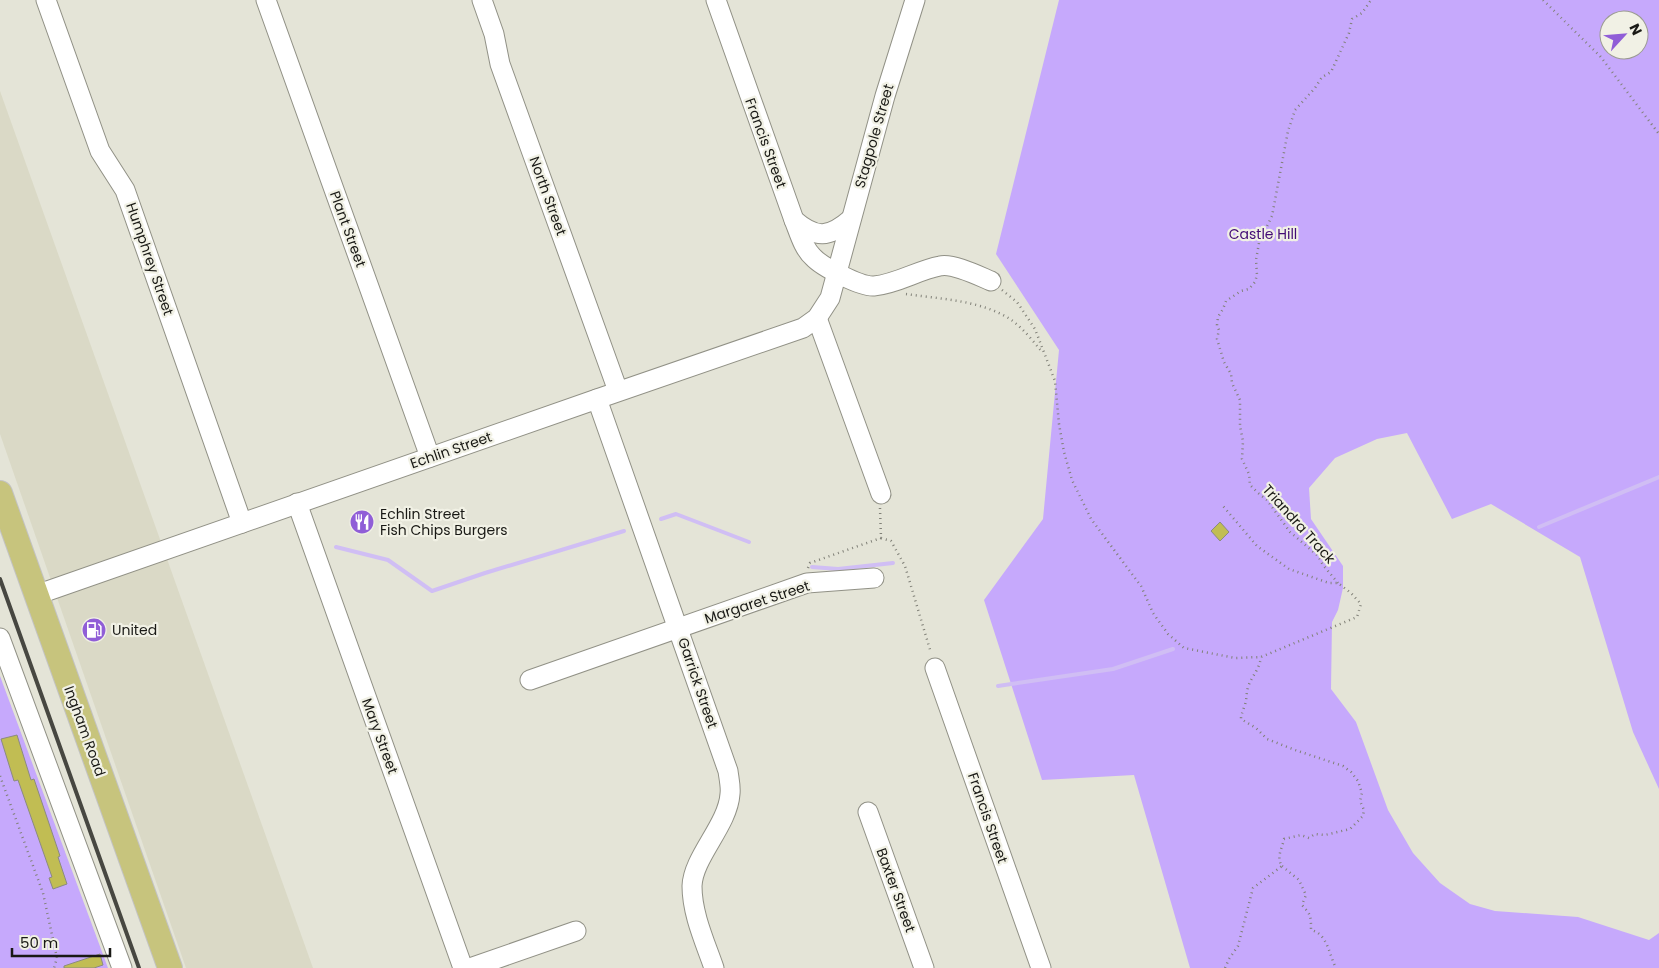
<svg xmlns="http://www.w3.org/2000/svg" width="1659" height="968" font-family="Poppins,sans-serif">
	<style>
		.built { fill: #dad9c6 }
		.green { fill: #c6a9fc; fill-rule: evenodd }
		.lines { fill: none; stroke-linecap: round; stroke-linejoin: round }
		.stream { stroke: #d0bef4; stroke-width: 4 }
		.building { fill: #c1bd53; stroke: #8b8b80 }
		.minor-casing { stroke: #919186; stroke-width: 21 }
		.major-casing { stroke: #c3c3c2; stroke-width: 26 }
		.path { stroke: #818178; stroke-width: 2.5; stroke-dasharray: 1 4; stroke-linecap: butt }
		.minor { stroke: #fff; stroke-width: 19 }
		.major { stroke: #c7c47d; stroke-width: 24 }
		.rail { stroke: #474741; stroke-width: 4 }
		.labels { text-anchor: middle; stroke-width: 4.5; stroke-linejoin: round; paint-order: stroke }
		.street-label { font-size: 14px; fill: #191915; stroke: #f1f1e5 }
		.park-label { font-size: 14px; fill: #420b75; stroke: #f1f1e5 }
		.poi-label { font-size: 14px; fill: #191915; stroke: #f1f1e5; text-anchor: start }
	</style>
	<rect width="100%" height="100%" fill="#e4e4d7"/>
	<path class="built" d="M0,91L313,968H186L0,434Z"/>
	<g class="green">
		<path d="M1059,0H1659V789L1633,732L1580,557L1491,504L1452,519L1407,433L1377,439L1335,458L1309,488L1311,519L1343,566V588L1338,610L1332,622L1331,689L1356,722L1388,810L1413,853L1440,883L1470,904L1495,911L1578,917L1649,940L1659,933V968H1190L1134,775L1042,780L984,600L1043,519L1059,350L996,254ZM1609,20H1639V50H1609Z"/>
		<path d="M0,676L108,968H0Z"/>
	</g>
	<g class="lines">
		<g class="stream">
			<path d="M661,519L676,514L749,542"/>
			<path d="M1539,527L1659,477"/>
			<path d="M336,547L388,560L432,591L485,573L624,531"/>
			<path d="M812,567L838,569L893,563"/>
			<path d="M998,686L1113,669L1173,649"/>
		</g>
	</g>
	<g class="building">
		<path d="M1220,522L1229,532L1220,541L1211,531Z"/>
		<path d="M17,735L31,780L34,779L60,856L58,857L67,884L53,889L49,878L52,877L18,780L14,781L1,739Z"/>
		<path d="M100,954L103,965L94,968H64V966Z"/>
	</g>
	<g class="lines">
		<defs>
			<g id="minor">
				<path d="M46,0L100,151L125,190L242,523"/>
				<path d="M266,0L430,457"/>
				<path d="M482,0L494,34L500,64L618,391"/>
				<path d="M716,0L794,220C799,232 803,248 813,257C822,267 861,287 874,286C897,284 918,270 940,266C953,263 979,276 991,281"/>
				<path d="M794,220C816,239 829,238 851,219"/>
				<path d="M817,318L881,494"/>
				<path d="M597,399L728,771C729,779 731,787 730,794C728,825 693,857 692,886C692,914 705,942 714,968"/>
				<path d="M297,503L463,968"/>
				<path d="M36,595L597,399L803,328L817,318L830,298L885,96L915,0"/>
				<path d="M0,638L122,968"/>
				<path d="M935,668L1041,968"/>
				<path d="M530,680L807,583L874,578"/>
				<path d="M868,812L924,968"/>
				<path d="M470,968L576,931"/>
			</g>
			<path id="major" d="M0,493L170,968"/>
		</defs>
		<use href="#minor" class="minor-casing"/>
		<use href="#major" class="major-casing"/>
		<g class="path">
			<path d="M1543,0L1600,56L1659,134"/>
			<path d="M1002,290L1017,302L1035,329L1055,381L1059,424L1064,452L1072,480L1091,519L1141,586L1153,613L1168,634L1184,648L1235,658L1261,657L1357,617L1361,604L1351,593L1338,583H1329L1289,569L1257,546L1223,506"/>
			<path d="M906,294C940,299 980,300 1010,319C1023,328 1033,341 1042,352"/>
			<path d="M880,508L881,538L891,541L905,566L931,653"/>
			<path d="M808,568L810,563L881,538"/>
			<path d="M1338,583L1323,565L1318,556L1290,532L1267,500L1258,493L1250,485L1249,474L1242,459L1243,441L1240,426V400L1232,383L1231,374L1224,362L1217,339L1219,330L1217,325L1218,317L1223,309L1226,301L1241,291L1249,289L1255,282L1257,275L1256,260L1259,243L1272,216L1288,131L1295,110L1315,88L1322,77L1331,72L1349,33L1352,19L1362,13L1371,0"/>
			<path d="M0,776L43,893L57,958L54,968"/>
			<path d="M1282,866L1299,880L1306,895L1302,905C1311,915 1311,916 1311,930C1328,934 1329,955 1336,968"/>
			<path d="M1225,968L1229,959L1238,946L1253,888L1282,866C1276,857 1282,849 1284,839L1301,835L1309,838L1315,834L1325,835L1350,829L1363,816L1364,810L1360,801L1362,793L1358,781L1351,772L1343,766L1295,750L1267,739L1256,728L1241,719C1241,714 1243,712 1244,707C1247,701 1246,694 1248,687C1252,675 1259,671 1261,657"/>
		</g>
		<use href="#minor" class="minor"/>
		<use href="#major" class="major"/>
		<path class="rail" d="M0,579L139,968"/>
	</g>
	<defs>
		<symbol id="restaurant-disc" viewBox="-11 -11 22 22"><circle r="9.5" fill="#905ed7" stroke="#f1f1e5"/><path d="M-5-6h1v4h1v-4h1v4h1v-4h1v5L-1.5 .5V6h-2V.5L-5-1ZM5-6V6H3V1.5H1.5Q1.5-4 5-6Z" fill="#fff"/></symbol>
		<symbol id="fuel-disc" viewBox="-11 -11 22 22"><circle r="9.5" fill="#905ed7" stroke="#f1f1e5"/><path d="M-5.5-6h7V0h2V4h1.3V-2.5L3-4.5l.8-.8L6-3V5H2.5V1h-1V6h-7ZM-4.2-4.7v3.2H.2V-4.7Z" fill="#fff"/></symbol>
	</defs>
	<g fill-rule="evenodd">
		<use href="#restaurant-disc" x="348" y="508" width="28" height="28"/>
		<use href="#fuel-disc" x="80" y="616" width="28" height="28"/>
	</g>
	<g class="labels">
		<g class="street-label">
			<text transform="translate(874 136) rotate(-74)" y="5">Stagpole Street</text>
			<text transform="translate(766 143) rotate(70)" y="5">Francis Street</text>
			<text transform="translate(548 196) rotate(70)" y="5">North Street</text>
			<text transform="translate(348 229) rotate(70)" y="5">Plant Street</text>
			<text transform="translate(150 259) rotate(71)" y="5">Humphrey Street</text>
			<text transform="translate(451 450) rotate(-19)" y="5">Echlin Street</text>
			<text transform="translate(1299 524) rotate(48)" y="5">Triandra Track</text>
			<text transform="translate(757 602) rotate(-18)" y="5">Margaret Street</text>
			<text transform="translate(698 683) rotate(71)" y="5">Garrick Street</text>
			<text transform="translate(85 731) rotate(70)" y="5">Ingham Road</text>
			<text transform="translate(380 736) rotate(70)" y="5">Mary Street</text>
			<text transform="translate(988 818) rotate(71)" y="5">Francis Street</text>
			<text transform="translate(896 890) rotate(70)" y="5">Baxter Street</text>
		</g>
		<g class="park-label">
			<text x="1263" y="239">Castle Hill</text>
		</g>
		<g class="poi-label">
			<text x="380" y="519">Echlin Street<tspan x="380" dy="16">Fish Chips Burgers</tspan></text>
			<text x="112" y="635">United</text>
		</g>
	</g>
	<g transform="translate(1624 35) rotate(64)"><circle r="24" fill="#f1f1e5" stroke="#9b9b92"/>
	<path d="M0-4L9 19L0 12L-9 19Z" fill="#905ed7"/>
	<text y="-8" font-size="14" font-weight="bold" text-anchor="middle" fill="#191915">N</text>
	</g>
	<path d="M12 948v8h98v-8" fill="none" stroke="#191915" stroke-width="2.5"/>
	<text x="20" y="948" font-size="15" fill="#191915" stroke="#f1f1e5" stroke-width="4" paint-order="stroke">50 m</text>
</svg>
